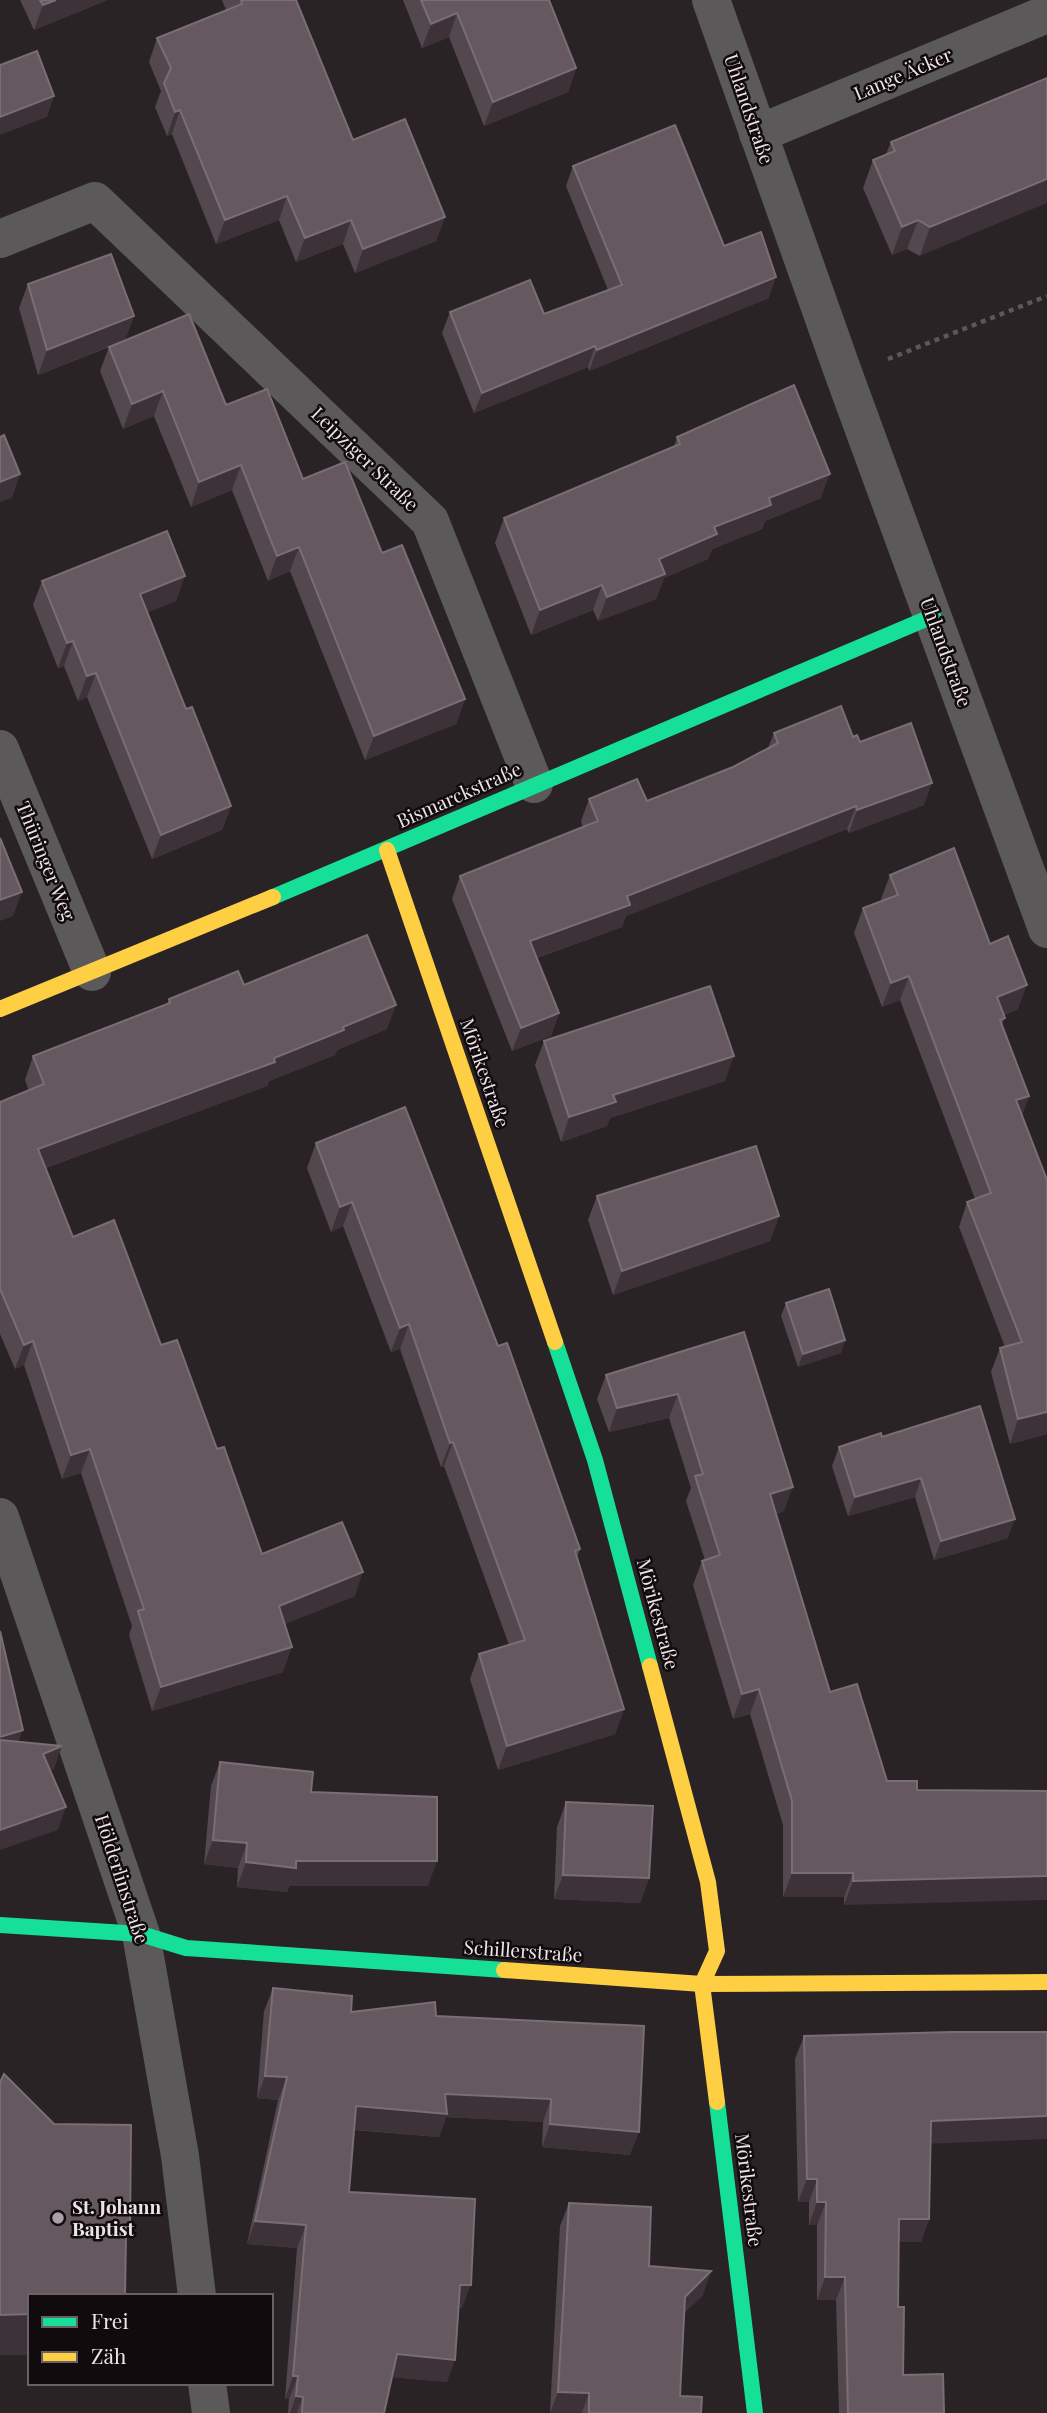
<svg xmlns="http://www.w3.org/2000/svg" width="1047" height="2413" font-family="'Playfair Display',serif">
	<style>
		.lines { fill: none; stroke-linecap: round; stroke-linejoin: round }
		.path { stroke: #5a5859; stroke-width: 4.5; stroke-dasharray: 5 5; stroke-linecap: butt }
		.street { stroke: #5b595a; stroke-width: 38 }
		.fast { stroke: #16e098; stroke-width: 16 }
		.slow { stroke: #ffcf43; stroke-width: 16 }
		.wall { fill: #54484f }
		.shaded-wall { fill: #3c3237 }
		.building { fill: #65595f; stroke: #7a6e74; stroke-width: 2 }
		.poi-dot { fill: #a8a0a4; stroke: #110b0e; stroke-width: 2.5 }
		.labels { text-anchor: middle; stroke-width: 5; stroke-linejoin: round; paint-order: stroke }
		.street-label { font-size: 19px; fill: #ede4e8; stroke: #110b0e }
		.poi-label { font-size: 19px; font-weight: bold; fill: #ede4e8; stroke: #110b0e; text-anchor: start }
	</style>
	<rect width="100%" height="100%" fill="#292326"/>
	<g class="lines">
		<path class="path" d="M888,359L1047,296"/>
		<g class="street">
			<path d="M711,0L844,375L1047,929"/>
			<path d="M758,134L1047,14"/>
			<path d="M0,239L95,201L430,521L534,784"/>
			<path d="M0,749L92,972"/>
			<path d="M0,1517L141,1934L180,2156L197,2296"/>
			<path d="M207,2383L211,2413"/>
		</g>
		<g class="fast">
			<path d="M273,897L933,616"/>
			<path d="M555,1342L595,1460L650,1666"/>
			<path d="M0,1925L141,1934L186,1948L504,1970"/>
			<path d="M717,2102L755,2413"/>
		</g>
		<g class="slow">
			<path d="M387,850L555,1342"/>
			<path d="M0,1009L273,897"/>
			<path d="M650,1666L708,1882L717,1951L702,1984L717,2102"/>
			<path d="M504,1970L702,1984L1047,1982"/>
		</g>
	</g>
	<g class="wall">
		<path d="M20,0H107L34,30Z"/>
		<path d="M222,0H296L353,140L445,217L436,241L355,273L343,244L296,262L279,220L216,244L172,134L167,136L155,107L161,91L149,62L157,38L226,10Z"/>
		<path d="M403,0H549L576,68L568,92L484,126L449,37L422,48Z"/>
		<path d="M1047,78L920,256L907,249L892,255L863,188L873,160L886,154L891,142Z"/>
		<path d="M573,166L724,246L769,298L589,371L588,367L474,413L442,333L450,312L544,314L608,290L566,186Z"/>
		<path d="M28,284L134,316L125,340L226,405L382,553L465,699L456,724L365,760L290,571L268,581L232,490L191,507L154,416L123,429L100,371L109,347L38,375L19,308Z"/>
		<path d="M677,437L821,498L765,521L762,529L712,549L708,559L664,578L656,599L598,621L593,610L531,635L495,543L504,518L674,447Z"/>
		<path d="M42,581L176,601L147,612L186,709L231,806L222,830L152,859L87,697L78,701L64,666L58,668L33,605Z"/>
		<path d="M774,733L853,737L860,742L924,805L849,833L847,829L626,916L622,927L537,958L559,1013L551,1036L512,1051L452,899L460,876L583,827L581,821L589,799L647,801L733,767L768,748Z"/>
		<path d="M890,875L990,944L1018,1009L1004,1015L1005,1018L1002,1024L1029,1096L1022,1115L1047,1180V1434L1010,1444L991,1372L1000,1348L1005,1347L959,1227L967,1202L975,1199L900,1000L882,1007L854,933L863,908L882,901L881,899Z"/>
		<path d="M244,985L387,1029L337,1050L335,1055L269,1081L267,1086L46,1168L73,1237L161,1345L217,1449L262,1554L355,1596L284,1624L283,1672L152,1711L129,1635L132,1626L81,1473L62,1479L24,1365L15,1369L0,1334V1102L29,1091L25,1080L33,1056L167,1004L169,999Z"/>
		<path d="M544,1041L725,1081L610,1118L607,1126L561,1142L535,1065Z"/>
		<path d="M316,1143L498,1346L580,1549L577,1557L624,1709L615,1734L498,1770L470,1679L479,1654L509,1645L444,1466L441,1467L400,1349L391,1352L343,1226L331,1232L307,1168Z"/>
		<path d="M597,1196L779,1216L770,1241L613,1295L588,1220Z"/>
		<path d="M786,1303L841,1353L798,1367L781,1316Z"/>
		<path d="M744,1332L784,1511L776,1514L830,1692L887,1781H917L844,1905V1897H783V1825L750,1714L733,1719L693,1585L702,1561L705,1560L686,1501L691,1488L669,1418L609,1432L597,1399L606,1375Z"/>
		<path d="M882,1437L1008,1538L934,1560L915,1497L848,1516L832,1466L839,1447Z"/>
		<path d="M220,1762L311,1792L428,1886H289L287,1892L237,1887L238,1868L204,1864L211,1786Z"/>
		<path d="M566,1802L649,1878L640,1903L554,1899L557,1827Z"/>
		<path d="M273,1988L351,2012L436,2016L630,2155L542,2147L543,2122L446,2117L439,2137L354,2130L349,2192L462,2308H459L447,2382L392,2377L384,2413H288L289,2399H285L297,2248L247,2244L278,2100L257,2098L264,2011Z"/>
		<path d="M804,2036L931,2143L929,2219L921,2242H899L898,2307L903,2375L944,2413H839L836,2300H817V2225H809V2202H798L795,2059Z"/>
		<path d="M569,2203L649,2266L703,2295L684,2313L680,2396L701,2413H550L560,2226Z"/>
	</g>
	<g class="shaded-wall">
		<path d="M56,0H107L34,30L43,5Z"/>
		<path d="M457,13L449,37L422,48L431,24Z"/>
		<path d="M576,68L568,92L484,126L493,102Z"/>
		<path d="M54,96L47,117L0,135V117Z"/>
		<path d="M180,110L172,134L167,136L175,112Z"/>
		<path d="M1047,179V203L920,256L930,227Z"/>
		<path d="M287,196L279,220L216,244L225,220Z"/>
		<path d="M445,217L436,241L355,273L363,249Z"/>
		<path d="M351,220L343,244L296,262L305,238Z"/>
		<path d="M918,220L907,249L892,255L902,227Z"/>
		<path d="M776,277L769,298L589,371L597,350Z"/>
		<path d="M134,316L125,340L38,375L47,350Z"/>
		<path d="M595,346L588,367L474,413L482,393Z"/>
		<path d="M163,391L154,416L123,429L132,404Z"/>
		<path d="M241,465L232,490L191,507L199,482Z"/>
		<path d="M20,474L12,498L0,502V482Z"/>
		<path d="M830,474L821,498L765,521L762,529L712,549L708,559L664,578L656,599L598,621L607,597L659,559L714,527L769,498Z"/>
		<path d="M299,547L290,571L268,581L277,556Z"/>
		<path d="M185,576L176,601L131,619L140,594Z"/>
		<path d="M602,585L593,610L531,635L540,610Z"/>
		<path d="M73,641L64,666L58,668L67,643Z"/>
		<path d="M96,673L87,697L78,701L87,676Z"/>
		<path d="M465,699L456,724L365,760L374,736Z"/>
		<path d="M932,783L924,805L849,833L857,810Z"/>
		<path d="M231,806L222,830L152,859L161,835Z"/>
		<path d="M856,806L847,829L626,916L622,927L522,963L530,941L627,896Z"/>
		<path d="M22,892L13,916L0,921V900Z"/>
		<path d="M909,976L900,1000L882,1007L891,983Z"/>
		<path d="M1027,985L1018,1009L988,1021L997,997Z"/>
		<path d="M396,1005L387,1029L337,1050L335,1055L269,1081L267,1086L29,1174L38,1149L274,1058L343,1027Z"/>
		<path d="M559,1013L551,1036L512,1051L521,1028Z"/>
		<path d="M734,1056L725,1081L610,1118L607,1126L561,1142L569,1117L613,1095Z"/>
		<path d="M1029,1096L1020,1120L1016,1100Z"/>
		<path d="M352,1202L343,1226L331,1232L340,1207Z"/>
		<path d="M779,1216L770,1241L613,1295L622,1271Z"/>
		<path d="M409,1324L400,1349L391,1352L400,1328Z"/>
		<path d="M845,1340L841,1353L798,1367L803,1354Z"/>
		<path d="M33,1341L24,1365L15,1369L24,1345Z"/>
		<path d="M678,1394L669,1418L609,1432L617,1408Z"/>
		<path d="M1047,1412V1434L1010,1444L1018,1419Z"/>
		<path d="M453,1442L444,1466L441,1467L450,1443Z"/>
		<path d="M90,1449L81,1473L62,1479L71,1455Z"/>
		<path d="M921,1478L915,1497L848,1516L855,1497Z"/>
		<path d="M793,1487L784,1511L762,1518L770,1494Z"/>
		<path d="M1015,1519L1008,1538L934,1560L941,1541Z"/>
		<path d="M363,1572L355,1596L270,1630L279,1606Z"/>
		<path d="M292,1647L283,1672L152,1711L161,1687Z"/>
		<path d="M759,1689L750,1714L733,1719L742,1694Z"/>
		<path d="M624,1709L615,1734L498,1770L507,1746Z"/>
		<path d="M23,1730L14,1753L0,1758V1737Z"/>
		<path d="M62,1746L54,1769L34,1777L43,1754Z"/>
		<path d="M66,1807L58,1830L0,1850V1830Z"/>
		<path d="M213,1840L247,1843L238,1868L204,1864Z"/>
		<path d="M296,1861H437L428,1886H289L287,1892L237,1887L246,1862Z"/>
		<path d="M792,1873H853L844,1897H783Z"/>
		<path d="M563,1875L649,1878L640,1903L554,1899Z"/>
		<path d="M1047,1876V1900L844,1905L853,1881Z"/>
		<path d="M265,2076L287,2077L278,2100L257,2098Z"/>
		<path d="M445,2094L551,2099L543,2122L446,2117L439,2137L348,2129L356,2106Z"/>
		<path d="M1047,2116V2139L923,2144L931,2121Z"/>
		<path d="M550,2124L639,2132L630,2155L542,2147Z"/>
		<path d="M807,2179H817L809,2202H798Z"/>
		<path d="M817,2202H826L817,2225H809Z"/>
		<path d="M899,2219H929L921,2242H891Z"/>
		<path d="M255,2221L306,2225L297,2248L247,2244Z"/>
		<path d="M711,2271L703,2295L676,2321L685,2297Z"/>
		<path d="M825,2277H845L836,2300H817Z"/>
		<path d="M460,2285H471L462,2308H452Z"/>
		<path d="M30,2314V2355H0V2315Z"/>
		<path d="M397,2354L455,2360L447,2382L389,2377Z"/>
		<path d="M293,2376H298L289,2399H285Z"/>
		<path d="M558,2392L589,2393L582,2413H550Z"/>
		<path d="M296,2396L303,2397L297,2413H290Z"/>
	</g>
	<g class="building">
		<path d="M40,0H56L43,5Z"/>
		<path d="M241,0H296L353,140L405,119L445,217L363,249L351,220L305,238L287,196L225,220L180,110L175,112L164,83L171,68L157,38L242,4Z"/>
		<path d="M421,0H549L576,68L493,102L457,13L431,24Z"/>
		<path d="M37,51L54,96L0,117V65Z"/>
		<path d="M1047,78V179L930,227L918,220L902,227L873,160L895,151L891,142Z"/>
		<path d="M675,125L724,246L761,232L776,277L597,350L595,346L482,393L450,312L530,280L544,314L622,285L573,166Z"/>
		<path d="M111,254L134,316L47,350L28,284Z"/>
		<path d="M189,314L226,405L267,389L303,479L345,462L382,553L402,545L465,699L374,736L299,547L277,556L241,465L199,482L163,391L132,404L109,347Z"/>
		<path d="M794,385L830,474L769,498L771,505L714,527L717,534L659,559L665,574L607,597L602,585L540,610L504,518L680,444L677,437Z"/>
		<path d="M4,435L20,474L0,482V437Z"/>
		<path d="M167,531L185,576L140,594L186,709L192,707L231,806L161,835L96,673L87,676L73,641L67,643L42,581Z"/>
		<path d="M841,706L853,737L857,735L860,742L911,723L932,783L857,810L856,806L627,896L630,905L530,941L559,1013L521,1028L460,876L598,821L589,799L637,779L647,801L733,767L778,743L774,733Z"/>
		<path d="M0,838L22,892L0,900Z"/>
		<path d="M954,848L990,944L1008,936L1027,985L997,997L1005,1018L1000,1020L1029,1096L1016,1100L1047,1180V1412L1018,1419L1000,1348L1022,1342L967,1202L991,1193L909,976L891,983L863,908L898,895L890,875Z"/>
		<path d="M367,935L396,1005L343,1027L344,1030L274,1058L275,1062L38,1149L73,1237L114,1220L161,1345L177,1340L217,1449L224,1447L262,1554L342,1522L363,1572L279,1606L292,1647L161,1687L138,1611L144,1609L90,1449L71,1455L33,1341L24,1345L0,1289V1102L44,1084L33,1056L170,1003L169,999L238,971L244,985Z"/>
		<path d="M710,986L734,1056L613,1095L616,1102L569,1117L544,1041Z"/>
		<path d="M405,1107L498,1346L507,1343L580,1549L575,1551L624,1709L507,1746L479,1654L525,1640L453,1442L450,1443L409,1324L400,1328L352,1202L340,1207L316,1143Z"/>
		<path d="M756,1146L779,1216L622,1271L597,1196Z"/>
		<path d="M829,1289L845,1340L803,1354L786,1303Z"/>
		<path d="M744,1332L793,1487L770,1494L830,1692L857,1684L887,1781H917V1790L1047,1791V1876L853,1881V1873H792V1801L759,1689L742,1694L702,1561L720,1555L695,1476L703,1474L678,1394L617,1408L606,1375Z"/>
		<path d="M980,1406L1015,1519L941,1541L921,1478L855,1497L839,1447L881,1433L882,1437Z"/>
		<path d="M0,1631L23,1730L0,1737Z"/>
		<path d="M0,1740L62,1746L43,1754L66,1807L0,1830Z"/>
		<path d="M220,1762L313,1772L311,1792L437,1797V1861H296V1868L246,1862L247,1843L213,1840Z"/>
		<path d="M566,1802L653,1806L649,1878L563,1875Z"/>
		<path d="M273,1988L352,1996L351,2012L435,2002L436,2016L644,2026L639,2132L550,2124L551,2099L445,2094L447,2114L356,2106L349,2192L475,2199L471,2285H460L455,2360L397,2354L384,2413H302L303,2397L296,2396L298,2376H293L306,2225L255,2221L287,2077L265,2076Z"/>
		<path d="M953,2032H1047V2116L931,2121L929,2219H899L898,2307H904L903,2375L943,2374L944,2413H848L845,2277H825L826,2202H817V2179H807L804,2036Z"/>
		<path d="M4,2074L54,2124L131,2125L130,2230L126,2235L125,2296H30V2314L0,2315V2082Z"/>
		<path d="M569,2203L651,2207L649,2266L711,2271L685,2297L680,2396L702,2397L701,2413H589V2393L558,2392Z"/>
	</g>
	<circle class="poi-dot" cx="58" cy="2218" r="7"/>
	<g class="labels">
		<g class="street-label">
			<text transform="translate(903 74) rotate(-23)" y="7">Lange Äcker</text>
			<text transform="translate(749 109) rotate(71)" y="7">Uhlandstraße</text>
			<text transform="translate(365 459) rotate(44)" y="7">Leipziger Straße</text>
			<text transform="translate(946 652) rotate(70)" y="7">Uhlandstraße</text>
			<text transform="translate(459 795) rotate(-24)" y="7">Bismarckstraße</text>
			<text transform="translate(46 861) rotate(68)" y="7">Thüringer Weg</text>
			<text transform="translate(485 1073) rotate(71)" y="7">Mörikestraße</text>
			<text transform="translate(658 1614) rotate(75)" y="7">Mörikestraße</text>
			<text transform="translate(122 1879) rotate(72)" y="7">Hölderlinstraße</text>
			<text transform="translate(523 1951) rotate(4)" y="7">Schillerstraße</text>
			<text transform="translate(749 2190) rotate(83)" y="7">Mörikestraße</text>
		</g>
		<g class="poi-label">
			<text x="72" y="2214">St. Johann<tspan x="72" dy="22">Baptist</tspan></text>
		</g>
	</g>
	<rect x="28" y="2294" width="245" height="91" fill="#110b0e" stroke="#696265" stroke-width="2"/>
	<rect x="42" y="2317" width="35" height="10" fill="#16e098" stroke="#696265" stroke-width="2"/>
	<text x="91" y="2329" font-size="21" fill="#ede4e8">Frei</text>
	<rect x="42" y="2352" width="35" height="10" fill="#ffcf43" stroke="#696265" stroke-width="2"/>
	<text x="91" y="2364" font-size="21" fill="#ede4e8">Zäh</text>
</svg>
